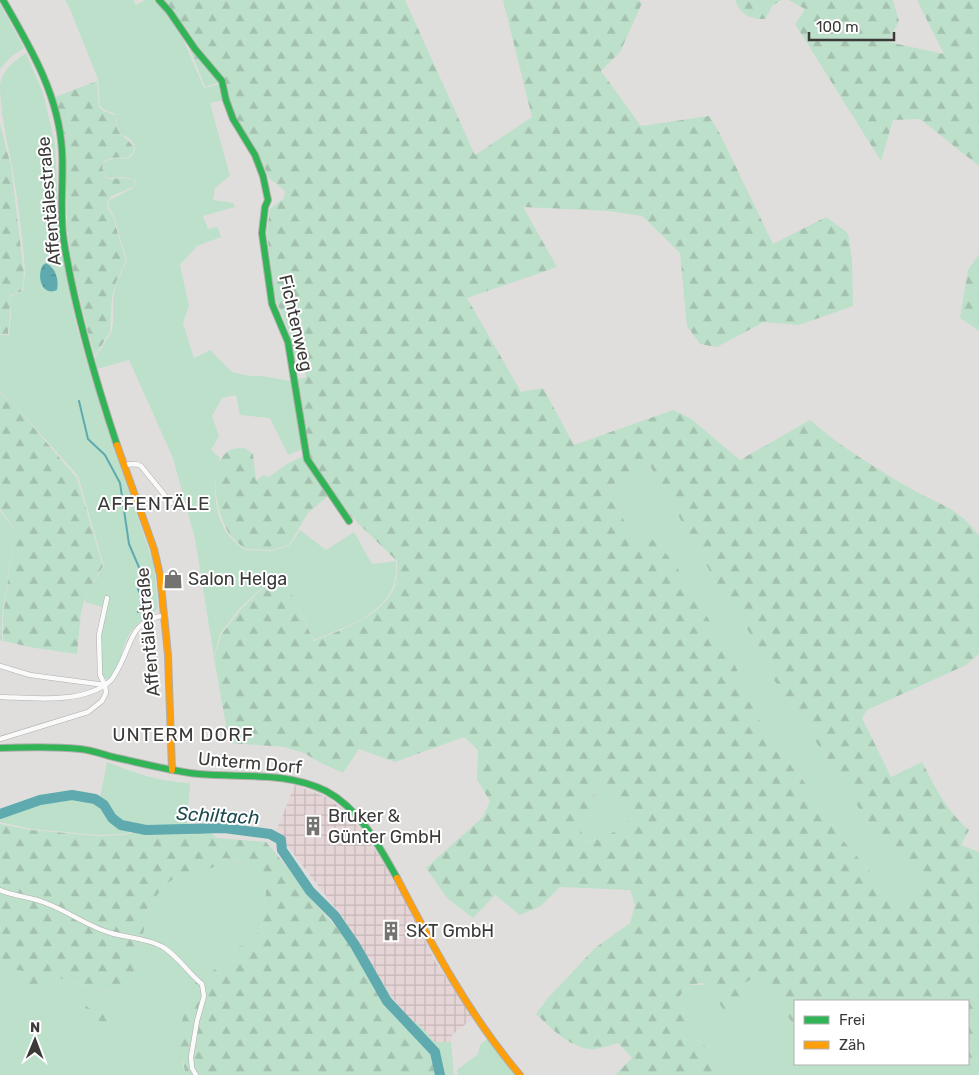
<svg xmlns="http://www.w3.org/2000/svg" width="979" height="1075" font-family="Rubik,sans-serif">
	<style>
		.industrial { fill: url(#industrial-grid) }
		.grass { fill: #bde0ca }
		.forest { fill: url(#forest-firs); fill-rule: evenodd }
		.water { fill: url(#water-ripples) }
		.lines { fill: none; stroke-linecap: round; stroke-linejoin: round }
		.stream { stroke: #5eaaae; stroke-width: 2 }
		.river { stroke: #5eaaae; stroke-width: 10 }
		.street-casing { stroke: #aeaeac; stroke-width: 5.5 }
		.fast-casing { stroke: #aeaeac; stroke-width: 8 }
		.slow-casing { stroke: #aeaeac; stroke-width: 8 }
		.street { stroke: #fafafa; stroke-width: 4.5 }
		.fast { stroke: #30b455; stroke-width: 6 }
		.slow { stroke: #ff9f0a; stroke-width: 6 }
		.labels { text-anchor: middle; stroke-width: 4; stroke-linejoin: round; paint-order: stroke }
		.street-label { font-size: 18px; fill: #3b3a39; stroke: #fff }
		.poi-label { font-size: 18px; fill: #3b3a39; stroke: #fff; text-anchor: start }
		.neighbourhood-label { font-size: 19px; letter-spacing: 1px; fill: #3b3a39; stroke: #fff }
		.water-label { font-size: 19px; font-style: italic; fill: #1e4b4f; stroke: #fff }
	</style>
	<defs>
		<pattern id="industrial-grid" width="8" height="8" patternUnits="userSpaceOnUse" patternTransform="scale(1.25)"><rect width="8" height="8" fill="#e5d5d7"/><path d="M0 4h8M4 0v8" fill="none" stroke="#c5b8b9"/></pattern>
		<pattern id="forest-firs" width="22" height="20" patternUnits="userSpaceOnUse" patternTransform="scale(1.25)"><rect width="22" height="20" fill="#bde0ca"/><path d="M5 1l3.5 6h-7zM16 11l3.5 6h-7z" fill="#a3c1ae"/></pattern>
		<pattern id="water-ripples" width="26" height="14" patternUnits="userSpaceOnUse" patternTransform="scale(1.25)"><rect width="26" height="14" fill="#5eaaae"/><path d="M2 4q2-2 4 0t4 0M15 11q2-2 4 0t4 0" fill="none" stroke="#4f8b8f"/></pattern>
	</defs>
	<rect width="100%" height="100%" fill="#e0dedc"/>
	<path class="industrial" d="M295,785L326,797L338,806L362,831L381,859L406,902L435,961L473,1018L452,1035L451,1042H434L428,1034L409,1018L389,993L346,922L276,831Z"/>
	<g class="grass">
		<path d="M65,0H133L136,5L145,0H158L178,27L204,88L220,84L225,100L210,103L230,176L215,188L213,200L233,203L235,207L203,216L208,229L218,227L221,237L197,246L180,265L189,306L183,323L194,358L210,350L232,372L250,376H262L291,381L301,432L303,449L288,455L270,418L240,415L236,395L222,398L212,416L219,436L211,450L220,458C212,483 213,516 230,537C234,542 240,546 245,550L272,551L289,546L300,530L326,550L354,532L372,564L396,561C396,570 396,581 392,589C378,618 342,628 314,640L284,578L262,588L240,608L220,634L214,657L195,539L173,458L129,360L97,369L95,358L111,333L113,324V298L116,283L127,261L114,217L109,208L108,201L133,188L136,180L126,177L107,178L103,171V164C110,157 118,158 128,159L133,155L135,148L131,140L120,133L117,126L116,114L103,109L100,106L98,79L69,7Z"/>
		<path d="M0,4L24,48L12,56L0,69Z"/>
		<path d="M26,53L43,93L55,144L59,228L71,299L78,332L100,406L154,565L158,607C154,616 139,620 132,630C121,645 122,665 109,679L104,678L102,674L100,631L106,608L85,602L86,595L104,566L78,476L11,401L0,392V335H9L11,313L9,297L23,291L25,273C23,238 18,202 12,167C7,140 0,113 0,85C2,70 15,61 26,53Z"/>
		<path d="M649,464L724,596L751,635L759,658L846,786L875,836L894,857L930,887L906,907L889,899L877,879L845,843L798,773L767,737L726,645L712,625L634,538L606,489Z"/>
		<path d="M0,511L12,526L14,534L2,617V641L0,640Z"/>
		<path d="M107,762C135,773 159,782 190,783L187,824L157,826L123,834L99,835L31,829L0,822V811C28,804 72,789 99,803Z"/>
		<path d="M596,778L637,814L614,832L584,844L577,821L593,812Z"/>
		<path d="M223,858C256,863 272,879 264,914C263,918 262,924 260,929C257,934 252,939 248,945L238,946L228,963L205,975L182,1063L186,1075H0V968L25,971L42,994L55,977L114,993L130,989L144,930L147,907L165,885L176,877L199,872L223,864Z"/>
		<path d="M757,976L795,1026V1064H968V1058L979,1057V1075H719V1072L709,1065L715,1053L690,1035L678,999L687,985L743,984Z"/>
		<path d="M416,1022L428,1034L434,1042H451L454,1075H439C436,1069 435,1056 432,1052C426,1042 415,1034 407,1026Z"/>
		<path d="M487,1039L516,1075H458L457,1070L478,1054L480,1045Z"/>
	</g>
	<g class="forest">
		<path d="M163,0H405L475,155L532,117L503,0H639L642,3L620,52L601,71L641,126L709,116L719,132L773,244L826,217L848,233L852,260L853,306L799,325L764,322L717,347L700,344L687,326L680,253L642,216L608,211L523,207L557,267L467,298L521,392L543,388L574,445L673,410L690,418L740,460L810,420C839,446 874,467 908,487C936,504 958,506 979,536V654L966,665L867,710L862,718L891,777L922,762C936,789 946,810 969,830L961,845L979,852V1057L968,1058V1001H795V1026L757,976L743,984L748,999L725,1011L703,983L687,985L678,999L690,1035L715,1053L709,1065L719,1072V1075H615L632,1058L618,1043C611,1045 602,1048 594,1049C572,1050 551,1028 536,1014L547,999L595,948L630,923L635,905L630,890L560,887L541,906L520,915L495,895L473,918L447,898L426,868L483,817L490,801L477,780L478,750L464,737L395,762L359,749L343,773L321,763L304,753L284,747L229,743L214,658L221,635L241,609L262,589L284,578L314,641C342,629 380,618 394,588C397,580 397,570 397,561L329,495L308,513L289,545L272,550L245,549C241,545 235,541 231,536C217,518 205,464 230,450C234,448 240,448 245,448L253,454L256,481L263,475L269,477L287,464L310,453L297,379L306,378L303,360L294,359L289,332L274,295L267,232L270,209L284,198L285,191L269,178L261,159L233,114L224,81L205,87L188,45L194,41ZM649,464L724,596L751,635L759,658L846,786L875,836L894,857L929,887L906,906L889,899L877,879L845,843L798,773L767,737L726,645L712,625L676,566L655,540L634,538L606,489ZM596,778L637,814L614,832L585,844L578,821L593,812Z"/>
		<path d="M735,0H782L773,5L765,19C749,19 741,15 735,0Z"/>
		<path d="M788,0H893L899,21L888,42L944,54L917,0H979V166L920,119L893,120L881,161L795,24L805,9Z"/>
		<path d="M97,81L99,107L103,111L116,115C116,120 116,124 117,128C120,136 129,139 134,148L132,154L128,158C111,156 94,158 107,179L126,178L135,180L133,187L112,196L107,201L108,209L113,217L126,261L116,282L112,297L110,332L95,356L87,329L71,261L67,228L65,137L55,97Z"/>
		<path d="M0,124L11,166L24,274L22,291L9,296L10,314L8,334H0Z"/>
		<path d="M979,254V331L960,318L968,270Z"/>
		<path d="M0,393L11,401L77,478L103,566L86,595L81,612L77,654L35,648L3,641V617L14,534L12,525L0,509Z"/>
		<path d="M0,824L31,830L100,836L123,835L157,828L190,826L208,830L217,838L266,842L287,867L306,893L352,945L385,1000L433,1053L434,1063L439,1075H186L177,1037L193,985L205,975L228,963L238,946L248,945C252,939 257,934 260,929C262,924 263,918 264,914C272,880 256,862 223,858V864L199,872L192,883L176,877L165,885L147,908L144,930L130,989L115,993L55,977L42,994L29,992L24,971L0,968Z"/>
		<path d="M68,994L80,1001L94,1012H97L98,1009L117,1016L113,1025L96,1020L90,1012Z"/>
	</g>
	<path class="water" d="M46,263C56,268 59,280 57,290C42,297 36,276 43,265Z"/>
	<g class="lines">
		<path class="stream" d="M79,401L88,439L105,455L120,483L129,544L141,572L138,589L143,600L138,612"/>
		<path class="river" d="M0,814L40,800L72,795L95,799L104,805L112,818L121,825L146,830L224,828L270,834L281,840L282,850L310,891L335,916L355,945L387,1001L435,1052L440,1075"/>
		<defs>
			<g id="street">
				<path d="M125,465C131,464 136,463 141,466L171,503"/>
				<path d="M0,666L30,675L105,685"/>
				<path d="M0,697C32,698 83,704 109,682C113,679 115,674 118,669C133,642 129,622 165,615"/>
				<path d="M0,739L88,712L102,701L106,693L105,685L100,675L99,635L107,598"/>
				<path d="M0,890C16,897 33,897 48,904C69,912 89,927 111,933C128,938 147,938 163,947C179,957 188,973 202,984L204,996L197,1021L191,1057L192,1068L196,1075"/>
			</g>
			<g id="fast">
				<path d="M3,0C30,47 59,95 62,151C64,181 59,212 64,242C75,311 95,379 117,445"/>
				<path d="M159,0L169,11L195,49L222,81L226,100L233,119L255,155L263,176L268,200L265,207L262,233L272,304L288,342L307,459L349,521"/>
				<path d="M0,748C26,747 53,746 80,749C91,750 102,754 113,757C141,763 170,771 199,774C242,778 286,771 326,791C360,809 379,846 397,878"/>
			</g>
			<g id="slow">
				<path d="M117,445L154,549L160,575L168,655L172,770"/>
				<path d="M397,878C433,947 469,1015 520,1075"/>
			</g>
		</defs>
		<use href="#street" class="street-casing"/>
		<use href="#fast" class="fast-casing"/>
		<use href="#slow" class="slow-casing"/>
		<use href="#street" class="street"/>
		<use href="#fast" class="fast"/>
		<use href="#slow" class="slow"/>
	</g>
	<defs>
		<symbol id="shop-bare" viewBox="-9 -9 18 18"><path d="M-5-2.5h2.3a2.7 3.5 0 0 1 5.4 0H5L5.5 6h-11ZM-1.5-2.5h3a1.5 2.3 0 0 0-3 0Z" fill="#757372" stroke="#fff" stroke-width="2.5" paint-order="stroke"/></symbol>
		<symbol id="building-bare" viewBox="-9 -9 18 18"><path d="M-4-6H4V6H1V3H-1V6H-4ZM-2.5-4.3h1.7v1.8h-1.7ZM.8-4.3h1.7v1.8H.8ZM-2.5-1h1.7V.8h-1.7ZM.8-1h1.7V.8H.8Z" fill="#757372" stroke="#fff" stroke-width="2.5" paint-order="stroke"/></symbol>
	</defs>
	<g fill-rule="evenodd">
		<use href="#shop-bare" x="159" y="565" width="28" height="28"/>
		<use href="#building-bare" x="299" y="812" width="28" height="28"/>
		<use href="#building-bare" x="377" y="917" width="28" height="28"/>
	</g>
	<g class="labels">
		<g class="street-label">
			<text transform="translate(49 201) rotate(-95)" y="6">Affentälestraße</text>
			<text transform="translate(296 323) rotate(77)" y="6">Fichtenweg</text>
			<text transform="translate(148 632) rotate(-95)" y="6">Affentälestraße</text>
			<text transform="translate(250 763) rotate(5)" y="6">Unterm Dorf</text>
		</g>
		<g class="poi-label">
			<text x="188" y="585">Salon Helga</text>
			<text x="328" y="822">Bruker &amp;<tspan x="328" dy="21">Günter GmbH</tspan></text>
			<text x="406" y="937">SKT GmbH</text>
		</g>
		<g class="neighbourhood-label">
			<text x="154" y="510">AFFENTÄLE</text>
			<text x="183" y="741">UNTERM DORF</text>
		</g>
		<g class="water-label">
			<text transform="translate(218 815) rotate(3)" y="7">Schiltach</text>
		</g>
	</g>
	<rect x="794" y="1000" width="175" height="65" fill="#ffffff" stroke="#b1b0b0"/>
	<rect x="804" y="1016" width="25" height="8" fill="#30b455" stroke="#b1b0b0"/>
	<text x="839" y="1025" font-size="15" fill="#3b3a39">Frei</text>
	<rect x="804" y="1041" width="25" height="8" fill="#ff9f0a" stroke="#b1b0b0"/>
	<text x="839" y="1050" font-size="15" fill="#3b3a39">Zäh</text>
	<g transform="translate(35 1040) rotate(1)" stroke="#ffffff" stroke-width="4" paint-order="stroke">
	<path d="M0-4L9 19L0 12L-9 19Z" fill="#3b3a39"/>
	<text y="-8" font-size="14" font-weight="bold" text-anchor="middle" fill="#3b3a39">N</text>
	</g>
	<path d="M809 32v8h85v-8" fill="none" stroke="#3b3a39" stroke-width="2.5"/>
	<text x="816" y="32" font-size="15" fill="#3b3a39" stroke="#ffffff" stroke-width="4" paint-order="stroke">100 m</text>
</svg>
